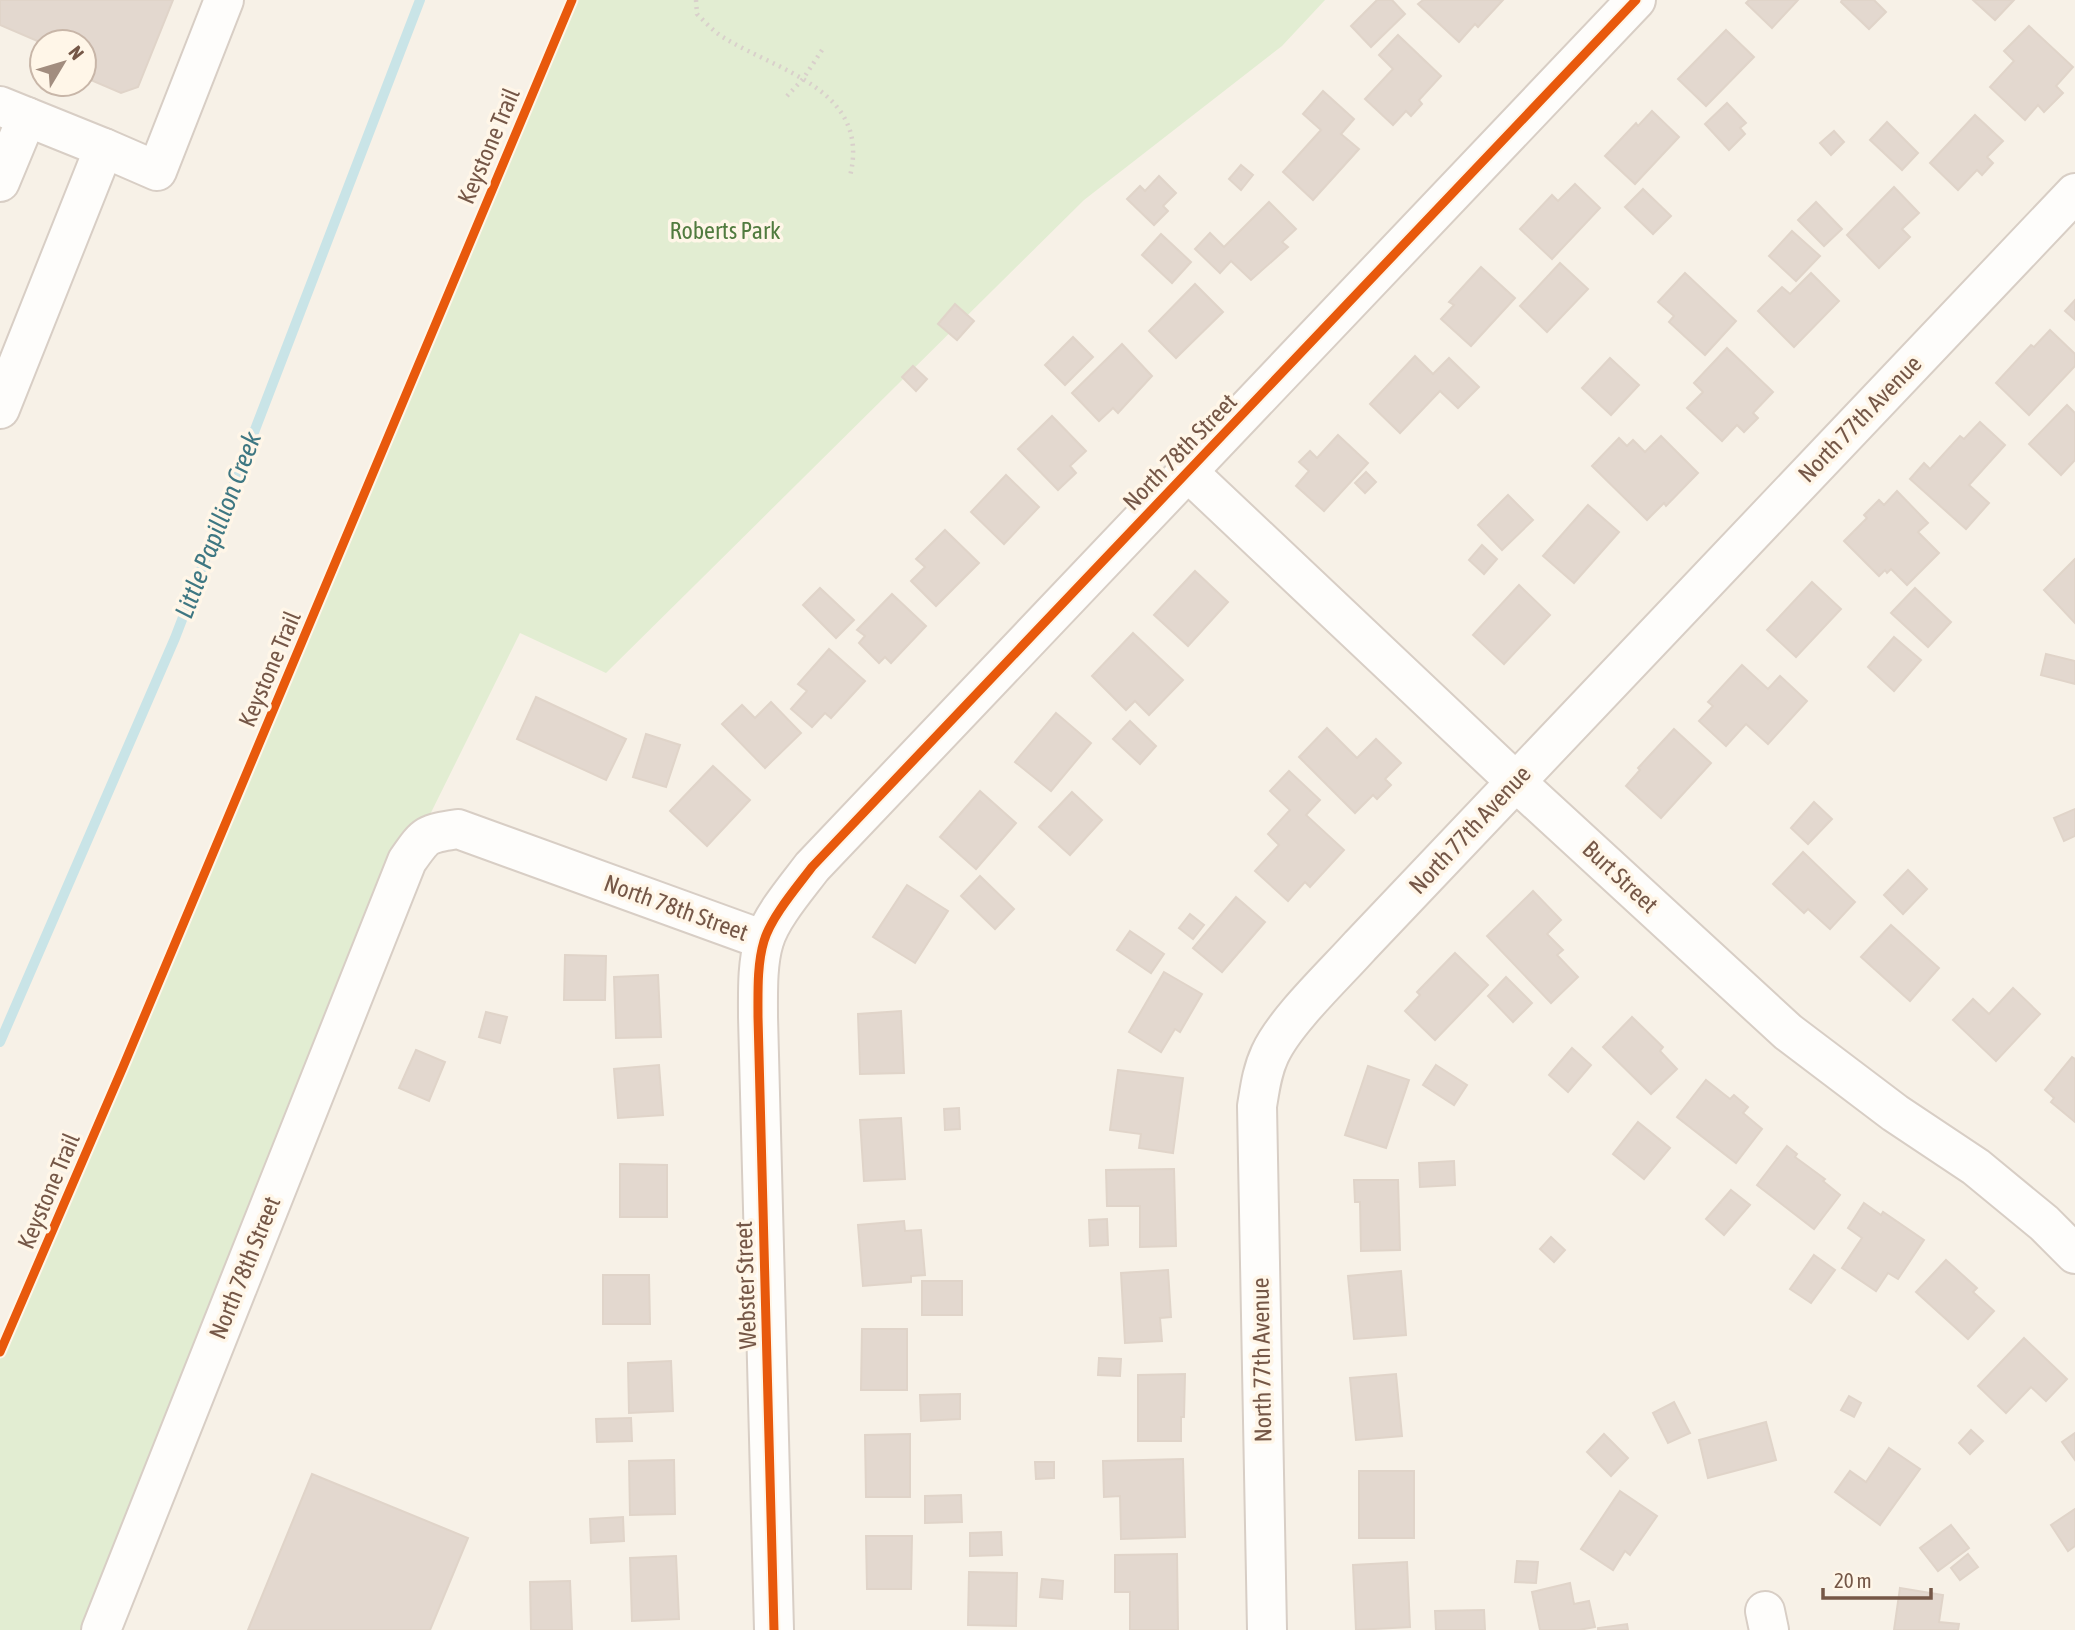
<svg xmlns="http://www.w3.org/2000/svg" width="2075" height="1630" font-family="'Asap Condensed',sans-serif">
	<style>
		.green { fill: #e2edd2 }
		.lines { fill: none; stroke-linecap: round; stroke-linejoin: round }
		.stream { stroke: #c9e4e7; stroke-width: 10 }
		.building { fill: #e3d8cf; stroke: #e0d4c9; stroke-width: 2 }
		.minor-casing { stroke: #d8cec5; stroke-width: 42 }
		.path { stroke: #d9d0cb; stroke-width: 4.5; stroke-dasharray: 2 5; stroke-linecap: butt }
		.minor { stroke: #fefdfb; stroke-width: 38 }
		.cycleway-casing { stroke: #fff6e8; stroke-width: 13 }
		.cycleway { stroke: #e8590c; stroke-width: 9 }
		.labels { text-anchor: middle; stroke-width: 7; stroke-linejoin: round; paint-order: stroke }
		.street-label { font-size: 24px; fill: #755747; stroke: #fff6e8 }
		.park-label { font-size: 24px; fill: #517b3f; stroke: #fff6e8 }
		.water-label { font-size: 26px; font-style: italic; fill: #3e7782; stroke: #fff6e8 }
	</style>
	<rect width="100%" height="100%" fill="#f7f1e7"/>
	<path class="green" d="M572,0H1325L1282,46L1084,200L606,673L520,633L407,861L101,1630H0V1352L123,1067Z"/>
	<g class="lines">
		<path class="stream" d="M0,1042L175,638L420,0"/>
	</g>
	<g class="building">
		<path d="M0,0H173L138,87L121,93L84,77V42L42,43L0,25Z"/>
		<path d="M1377,0H1392L1405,14L1371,47L1351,26Z"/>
		<path d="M1423,0H1503L1478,27L1475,24L1459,42L1418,4Z"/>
		<path d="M1749,0H1798L1772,28L1746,3Z"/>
		<path d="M1842,0H1874L1886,12L1869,29L1841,2Z"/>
		<path d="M1973,0H2014L1995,20Z"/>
		<path d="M2029,26L2073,67L2056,86L2063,93L2044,112L2038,105L2025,120L1990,87L2014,61L2004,51Z"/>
		<path d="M1726,30L1754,57L1706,106L1678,79Z"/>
		<path d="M1398,35L1441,76L1419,100L1422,104L1411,116L1406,111L1393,125L1365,99L1393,69L1379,55Z"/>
		<path d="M1323,91L1354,119L1341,134L1359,149L1313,200L1283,172L1321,130L1303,114Z"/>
		<path d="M1727,103L1746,123L1740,128L1745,134L1729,150L1705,124Z"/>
		<path d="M1652,111L1679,137L1635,184L1605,156L1636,123L1638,126Z"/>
		<path d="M1975,115L2003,141L1987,157L1993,163L1982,175L1977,170L1958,190L1930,163Z"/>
		<path d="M1887,122L1918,153L1902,170L1870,140Z"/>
		<path d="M1834,131L1844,142L1831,155L1820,143Z"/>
		<path d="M1241,165L1253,175L1241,190L1229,179Z"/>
		<path d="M1159,176L1176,193L1163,206L1168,211L1154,225L1127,199L1140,186L1145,191Z"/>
		<path d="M1575,184L1600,208L1552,259L1520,229L1552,195L1558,201Z"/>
		<path d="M1894,187L1919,213L1902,229L1910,237L1879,268L1847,235Z"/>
		<path d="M1643,189L1671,216L1653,234L1625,207Z"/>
		<path d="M1269,202L1296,229L1282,242L1288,247L1251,280L1231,261L1220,273L1195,249L1210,233L1224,247Z"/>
		<path d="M1816,202L1842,229L1824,246L1798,220Z"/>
		<path d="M1792,231L1820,256L1796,281L1769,256Z"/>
		<path d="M1161,234L1191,262L1172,283L1142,255Z"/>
		<path d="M1560,263L1588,289L1547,332L1520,306Z"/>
		<path d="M1481,267L1515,298L1471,346L1441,319L1454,305L1449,302Z"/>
		<path d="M1685,273L1736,321L1705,355L1669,322L1674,316L1658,302Z"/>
		<path d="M1811,273L1839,301L1794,347L1758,311L1782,287L1790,294Z"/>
		<path d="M1195,284L1223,312L1176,358L1149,331Z"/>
		<path d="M2075,300V320L2065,311Z"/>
		<path d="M955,304L974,321L957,340L938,324Z"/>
		<path d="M2050,330L2075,354V366L2029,415L1996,383L2031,345L2034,347Z"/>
		<path d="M1073,337L1093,357L1065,385L1045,365Z"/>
		<path d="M1122,344L1152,376L1118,413L1113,408L1099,421L1072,393Z"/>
		<path d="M1727,348L1773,392L1753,413L1758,418L1744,432L1737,425L1722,441L1687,408L1703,392L1694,383Z"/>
		<path d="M1415,356L1433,374L1449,358L1479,387L1458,408L1440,391L1400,433L1370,404Z"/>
		<path d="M1610,358L1639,385L1611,415L1582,388Z"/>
		<path d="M913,366L927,379L916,391L902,377Z"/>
		<path d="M2067,405L2075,413V460L2061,475L2029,444Z"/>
		<path d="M1052,416L1086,451L1070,466L1076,473L1058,490L1018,449Z"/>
		<path d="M1980,422L2005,445L1969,485L1989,503L1966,529L1910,479L1924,463L1930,469L1960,436L1964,439Z"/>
		<path d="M1338,435L1368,463L1324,511L1296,486L1309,471L1299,462L1310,451L1317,458Z"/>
		<path d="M1661,436L1698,473L1666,506L1664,503L1647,520L1592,466L1619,438L1627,446L1633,440L1645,452Z"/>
		<path d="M1366,472L1376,482L1365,493L1355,483Z"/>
		<path d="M1006,475L1039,507L1004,544L971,512Z"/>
		<path d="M1897,491L1928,523L1918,532L1939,553L1907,585L1891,569L1887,573L1885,570L1879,576L1844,541L1867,518L1864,515L1879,500L1884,505Z"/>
		<path d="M1508,495L1533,520L1502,550L1478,525Z"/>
		<path d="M1588,505L1619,532L1574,583L1543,556Z"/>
		<path d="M945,530L979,563L936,606L911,581L925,567L916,559Z"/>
		<path d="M1482,545L1497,559L1484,574L1469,560Z"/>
		<path d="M2075,559V623L2044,590Z"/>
		<path d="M1195,571L1228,602L1188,646L1154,615Z"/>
		<path d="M1812,582L1841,609L1796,657L1767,630Z"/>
		<path d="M1519,585L1550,615L1504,664L1473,635Z"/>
		<path d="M820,588L854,620L836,638L803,605Z"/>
		<path d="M1915,588L1951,622L1928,647L1891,613Z"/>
		<path d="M892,594L926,626L891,663L885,657L879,663L859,643L865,636L857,630Z"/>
		<path d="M1133,633L1183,680L1149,715L1135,701L1126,710L1092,676Z"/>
		<path d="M1894,637L1921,660L1894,691L1868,667Z"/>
		<path d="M829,649L865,681L831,718L825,713L812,727L791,709L807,691L798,684Z"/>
		<path d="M2046,654L2075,661V684L2041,675Z"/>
		<path d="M1742,665L1768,689L1780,676L1807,701L1768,744L1746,724L1726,746L1699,721L1713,706L1708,702Z"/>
		<path d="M536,697L626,739L606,780L517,739Z"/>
		<path d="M771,702L801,733L765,768L722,724L742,705L755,718Z"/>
		<path d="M1056,713L1091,743L1051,791L1015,762Z"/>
		<path d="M1130,721L1156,746L1140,764L1113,739Z"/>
		<path d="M1327,728L1357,758L1376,739L1401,763L1385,779L1391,785L1377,799L1373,795L1355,813L1299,757Z"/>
		<path d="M1674,729L1711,763L1661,818L1626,786L1640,770L1638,768Z"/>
		<path d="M646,734L680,745L666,787L633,777Z"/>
		<path d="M713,766L750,800L707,846L670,811Z"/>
		<path d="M1289,771L1320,800L1306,815L1344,850L1310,887L1305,882L1288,901L1255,871L1279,845L1268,834L1290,810L1270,791Z"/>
		<path d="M980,791L1016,823L976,869L940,837Z"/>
		<path d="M1072,792L1102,820L1070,855L1039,827Z"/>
		<path d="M1814,802L1832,819L1808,844L1791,828Z"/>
		<path d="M2075,809V836L2064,841L2054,818Z"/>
		<path d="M1803,852L1855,902L1830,929L1808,909L1804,913L1773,884Z"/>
		<path d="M1908,870L1927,889L1903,914L1884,895Z"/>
		<path d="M980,876L1014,909L995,929L961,896Z"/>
		<path d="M907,885L948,911L915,963L873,937Z"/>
		<path d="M1533,891L1561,920L1547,934L1563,950L1557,955L1578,977L1551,1003L1487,936Z"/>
		<path d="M1236,897L1265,922L1222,972L1193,948Z"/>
		<path d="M1190,914L1204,925L1193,939L1179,928Z"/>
		<path d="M1891,925L1939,968L1910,1001L1861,957Z"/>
		<path d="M1130,931L1164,954L1151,973L1117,950Z"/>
		<path d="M1455,953L1488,985L1435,1040L1405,1011L1420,995L1417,992Z"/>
		<path d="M565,955L606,956L605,1000H564Z"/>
		<path d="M1164,972L1202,994L1180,1032L1175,1029L1161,1052L1129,1032Z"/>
		<path d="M658,975L661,1037L616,1038L614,977Z"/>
		<path d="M1506,977L1532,1003L1513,1022L1488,996Z"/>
		<path d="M2013,988L2040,1014L1996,1061L1953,1020L1973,999L1989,1014Z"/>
		<path d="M901,1011L904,1073L860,1074L858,1014Z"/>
		<path d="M486,1012L507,1017L500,1043L479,1037Z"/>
		<path d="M1632,1017L1663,1047L1660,1051L1677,1069L1651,1094L1603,1047Z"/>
		<path d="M1572,1048L1591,1065L1568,1092L1549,1075Z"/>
		<path d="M416,1050L445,1062L429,1101L399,1088Z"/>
		<path d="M2072,1057L2075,1059V1122L2051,1102L2054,1098L2045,1090Z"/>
		<path d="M659,1065L663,1115L618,1118L614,1069Z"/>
		<path d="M1436,1065L1467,1085L1454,1105L1423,1085Z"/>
		<path d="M1368,1066L1409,1080L1386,1148L1345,1135Z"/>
		<path d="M1118,1070L1183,1078L1173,1153L1139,1148L1141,1134L1110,1130Z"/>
		<path d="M1706,1080L1730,1099L1734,1095L1748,1107L1743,1113L1762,1129L1736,1163L1677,1117Z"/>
		<path d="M959,1108L960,1129L945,1130L944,1109Z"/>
		<path d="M901,1118L905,1179L864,1181L860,1120Z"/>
		<path d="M1638,1122L1670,1148L1644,1179L1613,1154Z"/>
		<path d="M1787,1146L1797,1154L1795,1157L1825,1179L1823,1181L1840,1195L1814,1229L1757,1185Z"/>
		<path d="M1454,1161L1455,1185L1420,1187L1419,1163Z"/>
		<path d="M620,1164L667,1165V1217H620Z"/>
		<path d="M1174,1169L1176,1246L1140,1247V1206H1107L1106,1170Z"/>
		<path d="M1354,1180H1398L1400,1250L1361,1251L1360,1202H1355Z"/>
		<path d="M1731,1190L1750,1205L1724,1235L1706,1219Z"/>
		<path d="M1864,1203L1881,1215L1883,1212L1924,1240L1898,1279L1888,1273L1876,1291L1842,1268L1862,1238L1848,1228Z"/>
		<path d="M1107,1219L1108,1245L1090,1246L1089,1220Z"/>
		<path d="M904,1221L905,1231L921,1230L925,1275L911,1276V1282L863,1286L858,1225Z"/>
		<path d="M1551,1237L1565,1250L1554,1262L1540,1249Z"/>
		<path d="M1814,1255L1835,1270L1811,1303L1790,1289Z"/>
		<path d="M1946,1260L1977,1288L1973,1292L1994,1311L1968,1339L1916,1292Z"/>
		<path d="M1168,1270L1171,1317L1160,1318L1162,1341L1125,1343L1121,1273Z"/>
		<path d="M1401,1271L1406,1335L1354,1339L1348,1276Z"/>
		<path d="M603,1275H649L650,1324H603Z"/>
		<rect x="922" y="1281" width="40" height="34"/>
		<path d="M862,1329H907V1390H861Z"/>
		<path d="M2024,1338L2067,1379L2046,1401L2031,1387L2006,1413L1978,1386Z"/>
		<path d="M1099,1358L1121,1359L1120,1376L1098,1375Z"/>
		<path d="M671,1361L673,1411L629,1413L628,1363Z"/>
		<path d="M1185,1374L1184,1417H1181V1441H1138V1375Z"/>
		<path d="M1396,1374L1402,1436L1356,1440L1350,1378Z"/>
		<path d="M960,1394V1419L921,1421L920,1395Z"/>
		<path d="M1849,1396L1861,1403L1854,1417L1841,1410Z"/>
		<path d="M1674,1402L1690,1433L1668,1443L1653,1413Z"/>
		<path d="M631,1418L632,1441L597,1442L596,1419Z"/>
		<path d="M1766,1422L1776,1460L1708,1478L1699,1440Z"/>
		<path d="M1971,1430L1983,1441L1970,1454L1959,1443Z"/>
		<path d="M2075,1433V1460L2062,1442Z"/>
		<path d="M910,1434V1497H866L865,1435Z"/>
		<path d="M1604,1434L1628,1458L1611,1476L1587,1452Z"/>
		<path d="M1889,1448L1920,1469L1880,1525L1835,1492L1850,1471L1866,1482Z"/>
		<path d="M1183,1459L1185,1537L1121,1539L1120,1496L1104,1497L1103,1461Z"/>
		<path d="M674,1460L675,1514L630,1515L629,1461Z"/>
		<path d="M1035,1462H1054V1478L1036,1479Z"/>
		<rect x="1359" y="1471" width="55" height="67"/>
		<path d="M312,1474L468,1538L430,1630H248Z"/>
		<path d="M1620,1491L1657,1516L1630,1555L1625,1551L1613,1570L1581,1549Z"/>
		<path d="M961,1495L962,1522L925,1523V1496Z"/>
		<path d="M2075,1509V1546L2068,1551L2051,1525Z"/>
		<path d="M623,1517L624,1541L591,1543L590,1519Z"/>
		<path d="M1951,1525L1969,1548L1938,1571L1920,1548Z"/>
		<path d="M1001,1532L1002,1555L970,1556V1533Z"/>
		<path d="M866,1536H912L911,1589H867Z"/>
		<path d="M1177,1554L1178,1630H1130V1592H1115V1555Z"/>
		<path d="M1968,1554L1978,1567L1960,1580L1951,1568Z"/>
		<path d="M676,1556L679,1619L632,1621L630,1558Z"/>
		<path d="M1517,1561L1538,1562L1536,1583L1515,1582Z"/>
		<path d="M1407,1562L1410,1627L1356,1630L1353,1565Z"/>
		<path d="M969,1572L1017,1573L1016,1626L968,1625Z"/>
		<path d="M1042,1579L1063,1581L1062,1599L1040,1597Z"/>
		<path d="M570,1581L572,1630H531L530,1582Z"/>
		<path d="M1570,1583L1574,1604L1589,1601L1595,1627L1579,1630H1540L1532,1592Z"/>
		<path d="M1900,1588L1943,1595L1939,1622L1959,1624L1958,1630H1894Z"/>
		<path d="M1484,1610L1485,1630H1436L1435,1611Z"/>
		<path d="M1627,1624L1628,1630H1598V1628Z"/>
	</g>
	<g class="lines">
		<defs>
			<g id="minor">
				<path d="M0,106L104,148L0,409"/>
				<path d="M104,148L157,171L224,0"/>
				<path d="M0,182L27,117"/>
				<path d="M1188,472L1515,781L1788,1032L1895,1113L1976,1167L2044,1223L2075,1254"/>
				<path d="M1765,1611L1769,1630"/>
				<path d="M101,1630L407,861C426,834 425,834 458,829L764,940"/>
				<path d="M774,1630L758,1017C758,992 757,964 764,941C771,917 797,887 812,867L1636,0"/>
				<path d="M1267,1630L1257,1106C1260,1088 1262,1071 1270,1054C1285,1021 1334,975 1360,946L2075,193"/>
			</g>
		</defs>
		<use href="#minor" class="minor-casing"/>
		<g class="path">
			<path d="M696,0L697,14C706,23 715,33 726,39C781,72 871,91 850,176"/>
			<path d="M787,96L803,79L824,47"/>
		</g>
		<use href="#minor" class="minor"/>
		<defs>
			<g id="cycleway">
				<path d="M0,1352L123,1067L572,0"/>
				<path d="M774,1630L758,1017C758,992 757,964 764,941C771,917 797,887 812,867L1636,0"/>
			</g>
		</defs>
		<use href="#cycleway" class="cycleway-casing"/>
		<use href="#cycleway" class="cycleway"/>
	</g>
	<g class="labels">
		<g class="street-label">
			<text transform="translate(489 146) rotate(-67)" y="8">Keystone Trail</text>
			<text transform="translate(1860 419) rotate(-46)" y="8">North 77th Avenue</text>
			<text transform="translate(1180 452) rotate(-46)" y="8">North 78th Street</text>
			<text transform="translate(270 669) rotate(-67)" y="8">Keystone Trail</text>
			<text transform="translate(1470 830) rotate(-47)" y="8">North 77th Avenue</text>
			<text transform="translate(1620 877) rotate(43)" y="8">Burt Street</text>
			<text transform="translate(676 908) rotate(20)" y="8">North 78th Street</text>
			<text transform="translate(49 1191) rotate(-67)" y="8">Keystone Trail</text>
			<text transform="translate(245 1268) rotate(-68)" y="8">North 78th Street</text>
			<text transform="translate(746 1285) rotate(-92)" y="8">Webster Street</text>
			<text transform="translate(1262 1360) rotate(-91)" y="8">North 77th Avenue</text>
		</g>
		<g class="park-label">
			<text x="725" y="239">Roberts Park</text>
		</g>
		<g class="water-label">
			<text transform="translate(218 525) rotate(-69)" y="9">Little Papillion Creek</text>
		</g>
	</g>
	<g transform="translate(63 63) rotate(52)"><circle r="33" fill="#fff6e8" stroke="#c8b6a8" stroke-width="2"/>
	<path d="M0-5L12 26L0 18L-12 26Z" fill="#a28d7f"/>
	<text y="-10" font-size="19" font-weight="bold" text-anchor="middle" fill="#755747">N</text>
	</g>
	<path d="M1823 1588v10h108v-10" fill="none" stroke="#755747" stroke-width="3.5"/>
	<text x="1834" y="1588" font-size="21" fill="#755747" stroke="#fff6e8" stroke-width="5" paint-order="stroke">20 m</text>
</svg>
